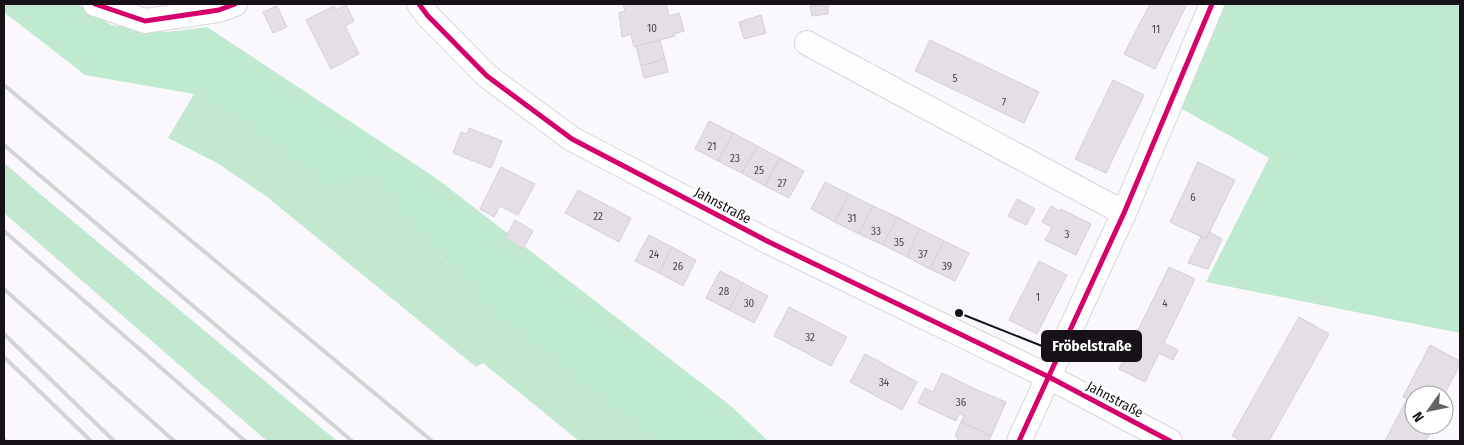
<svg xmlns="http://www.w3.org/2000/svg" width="1464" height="445" font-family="'Fira Sans Condensed',sans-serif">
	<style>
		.green { fill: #c3e8d0 }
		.forest { fill: #c0eacf }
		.building { fill: #e4dfe7; stroke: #d3d0d5 }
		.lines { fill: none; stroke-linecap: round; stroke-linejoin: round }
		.minor-casing { stroke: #d8d5da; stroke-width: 26 }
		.minor { stroke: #fefeff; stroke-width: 24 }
		.rail { stroke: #d4d3d4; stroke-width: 4 }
		.cycleway-casing { stroke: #fff; stroke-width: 8 }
		.cycleway { stroke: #d6006c; stroke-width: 5 }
		.labels { text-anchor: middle; stroke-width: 5; stroke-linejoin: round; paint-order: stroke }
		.number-label { font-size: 11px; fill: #4d484f }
		.street-label { font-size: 14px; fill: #161218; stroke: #fff }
		.leader { fill: none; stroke: #161218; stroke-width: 2 }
		.callout-dot { fill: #161218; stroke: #fff; stroke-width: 2 }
		.callout { fill: #161218; stroke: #161218; stroke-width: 2 }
		.callout-label { font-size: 15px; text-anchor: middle; font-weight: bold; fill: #fff }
	</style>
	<rect width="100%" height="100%" fill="#fbf8fd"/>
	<g class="green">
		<path d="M194,94L269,143L293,163L330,190L367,178L456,273L497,320L653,441H579L483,363L476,367L267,197L219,164L168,138Z"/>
		<path d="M4,163L39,193L337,441H267L4,213Z"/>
	</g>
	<g class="forest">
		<path d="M4,4H78L111,25L167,32L207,27L436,178L731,406L768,441H653L497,320L456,273L367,178L330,190L293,163L269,143L194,94L85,75L4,12Z"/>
		<path d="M1223,4H1460V333L1206,282L1269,158L1177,106Z"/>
	</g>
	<g class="building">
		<path d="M623,4H666L669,16L679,13L684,31L674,34L675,36L634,47L631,34L622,37L619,13L625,11Z"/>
		<path d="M828,4V14L812,16L810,6Z"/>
		<path d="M1150,4H1187L1155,69L1124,54Z"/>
		<path d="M346,5L354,21L345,26L359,54L331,69L306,20L334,6L336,10Z"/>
		<path d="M277,6L287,27L273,33L263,12Z"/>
		<path d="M761,15L766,33L744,39L739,22Z"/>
		<path d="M660,40L665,59L641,66L636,46Z"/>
		<path d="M930,40L1039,92L1024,123L915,71Z"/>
		<path d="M665,59L668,72L644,78L641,66Z"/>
		<path d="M1113,80L1144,95L1106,173L1075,159Z"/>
		<path d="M709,121L733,133L718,161L695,149Z"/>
		<path d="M469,128L502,141L491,168L453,153L461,132L467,134Z"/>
		<path d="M733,133L757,146L742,173L718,161Z"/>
		<path d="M757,146L780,158L765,186L742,173Z"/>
		<path d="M780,158L804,171L789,198L765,186Z"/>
		<path d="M1198,162L1235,180L1206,239L1170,222Z"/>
		<path d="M501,167L535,184L518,215L500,206L494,217L480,209Z"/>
		<path d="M825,182L849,194L835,222L811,209Z"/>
		<path d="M578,190L631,218L619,242L565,213Z"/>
		<path d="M849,194L873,206L859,234L835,222Z"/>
		<path d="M1017,199L1035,209L1026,225L1008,216Z"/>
		<path d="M873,206L897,217L883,245L859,234Z"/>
		<path d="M1051,206L1060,211L1061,209L1091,224L1076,255L1045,240L1052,227L1042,222Z"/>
		<path d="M897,217L920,229L907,257L883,245Z"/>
		<path d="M515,220L533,231L523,249L505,238Z"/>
		<path d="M920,229L944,241L930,269L907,257Z"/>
		<path d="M1210,232L1222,239L1208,269L1188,263L1201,237L1206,239Z"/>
		<path d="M649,235L672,247L659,273L635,261Z"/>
		<path d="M944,241L969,253L955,281L930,269Z"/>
		<path d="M672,247L696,260L683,286L659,273Z"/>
		<path d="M1039,261L1067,275L1037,334L1009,320Z"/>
		<path d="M1169,267L1195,279L1164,343L1178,350L1173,360L1159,353L1145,382L1119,369Z"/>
		<path d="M720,271L743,283L729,310L706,298Z"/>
		<path d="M743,283L768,296L754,323L729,310Z"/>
		<path d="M789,307L847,337L831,366L774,336Z"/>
		<path d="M1299,317L1329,334L1269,441H1241L1232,436Z"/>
		<path d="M1430,345L1460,361V364L1444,395H1414V403L1403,397Z"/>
		<path d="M865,354L917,382L902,410L850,382Z"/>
		<path d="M942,373L975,389L1006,402L991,436L961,422L964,416L959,413L956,421L918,403L925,388L933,392Z"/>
		<path d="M1407,399L1414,403V425H1434L1426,441H1385Z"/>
		<path d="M961,422L991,436L989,441H957L958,437L955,436Z"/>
	</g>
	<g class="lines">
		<defs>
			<g id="minor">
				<path d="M95,4L145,21L219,10L235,4"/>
				<path d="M419,4L428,16L487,76L572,139L769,242L1049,377L1170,441"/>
				<path d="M807,43L1124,213"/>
				<path d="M1019,441L1124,213L1212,4"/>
			</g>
		</defs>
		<use href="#minor" class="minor-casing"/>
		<use href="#minor" class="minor"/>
		<g class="rail">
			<path d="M4,85L432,441"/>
			<path d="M4,145L352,441"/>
			<path d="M4,231L245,441"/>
			<path d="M4,289L174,441"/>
			<path d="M4,334L114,441"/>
			<path d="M4,357L91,441"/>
			<path d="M4,440L5,441"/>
		</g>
		<defs>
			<g id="cycleway">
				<path d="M95,4L145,21L219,10L235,4"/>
				<path d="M419,4L428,16L487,76L572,139L769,242L1049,377L1170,441"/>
				<path d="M1019,441L1124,213L1212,4"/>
			</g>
		</defs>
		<use href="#cycleway" class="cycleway-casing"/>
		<use href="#cycleway" class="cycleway"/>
	</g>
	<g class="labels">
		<g class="number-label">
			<text x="652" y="32">10</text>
			<text x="1156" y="33">11</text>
			<text x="955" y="82">5</text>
			<text x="1004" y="106">7</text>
			<text x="712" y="150">21</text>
			<text x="735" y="162">23</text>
			<text x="759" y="174">25</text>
			<text x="782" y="187">27</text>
			<text x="1193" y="201">6</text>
			<text x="598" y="220">22</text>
			<text x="852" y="222">31</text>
			<text x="876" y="235">33</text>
			<text x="1067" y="238">3</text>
			<text x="899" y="246">35</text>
			<text x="654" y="258">24</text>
			<text x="923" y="258">37</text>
			<text x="678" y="270">26</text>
			<text x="947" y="270">39</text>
			<text x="724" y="295">28</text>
			<text x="1038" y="301">1</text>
			<text x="749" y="307">30</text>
			<text x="1165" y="307">4</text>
			<text x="810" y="341">32</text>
			<text x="884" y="386">34</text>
			<text x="961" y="406">36</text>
		</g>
		<g class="street-label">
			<text transform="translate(723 205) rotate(28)" y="5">Jahnstraße</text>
			<text transform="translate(1115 399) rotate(28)" y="5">Jahnstraße</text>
		</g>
	</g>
	<path class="leader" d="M959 313L1042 346"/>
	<circle class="callout-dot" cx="959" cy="313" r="5"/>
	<rect class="callout" x="1042" y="331" width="99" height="30" rx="5"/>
	<g class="callout-label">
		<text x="1092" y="351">Fröbelstraße</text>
	</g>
	<rect width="1464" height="445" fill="none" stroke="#161218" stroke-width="10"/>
	<g transform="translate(1429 410) rotate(237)"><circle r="24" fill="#ffffff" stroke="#a2a0a3"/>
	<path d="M0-4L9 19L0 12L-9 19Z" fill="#666268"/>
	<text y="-8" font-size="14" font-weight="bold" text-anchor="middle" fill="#161218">N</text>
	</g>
</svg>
